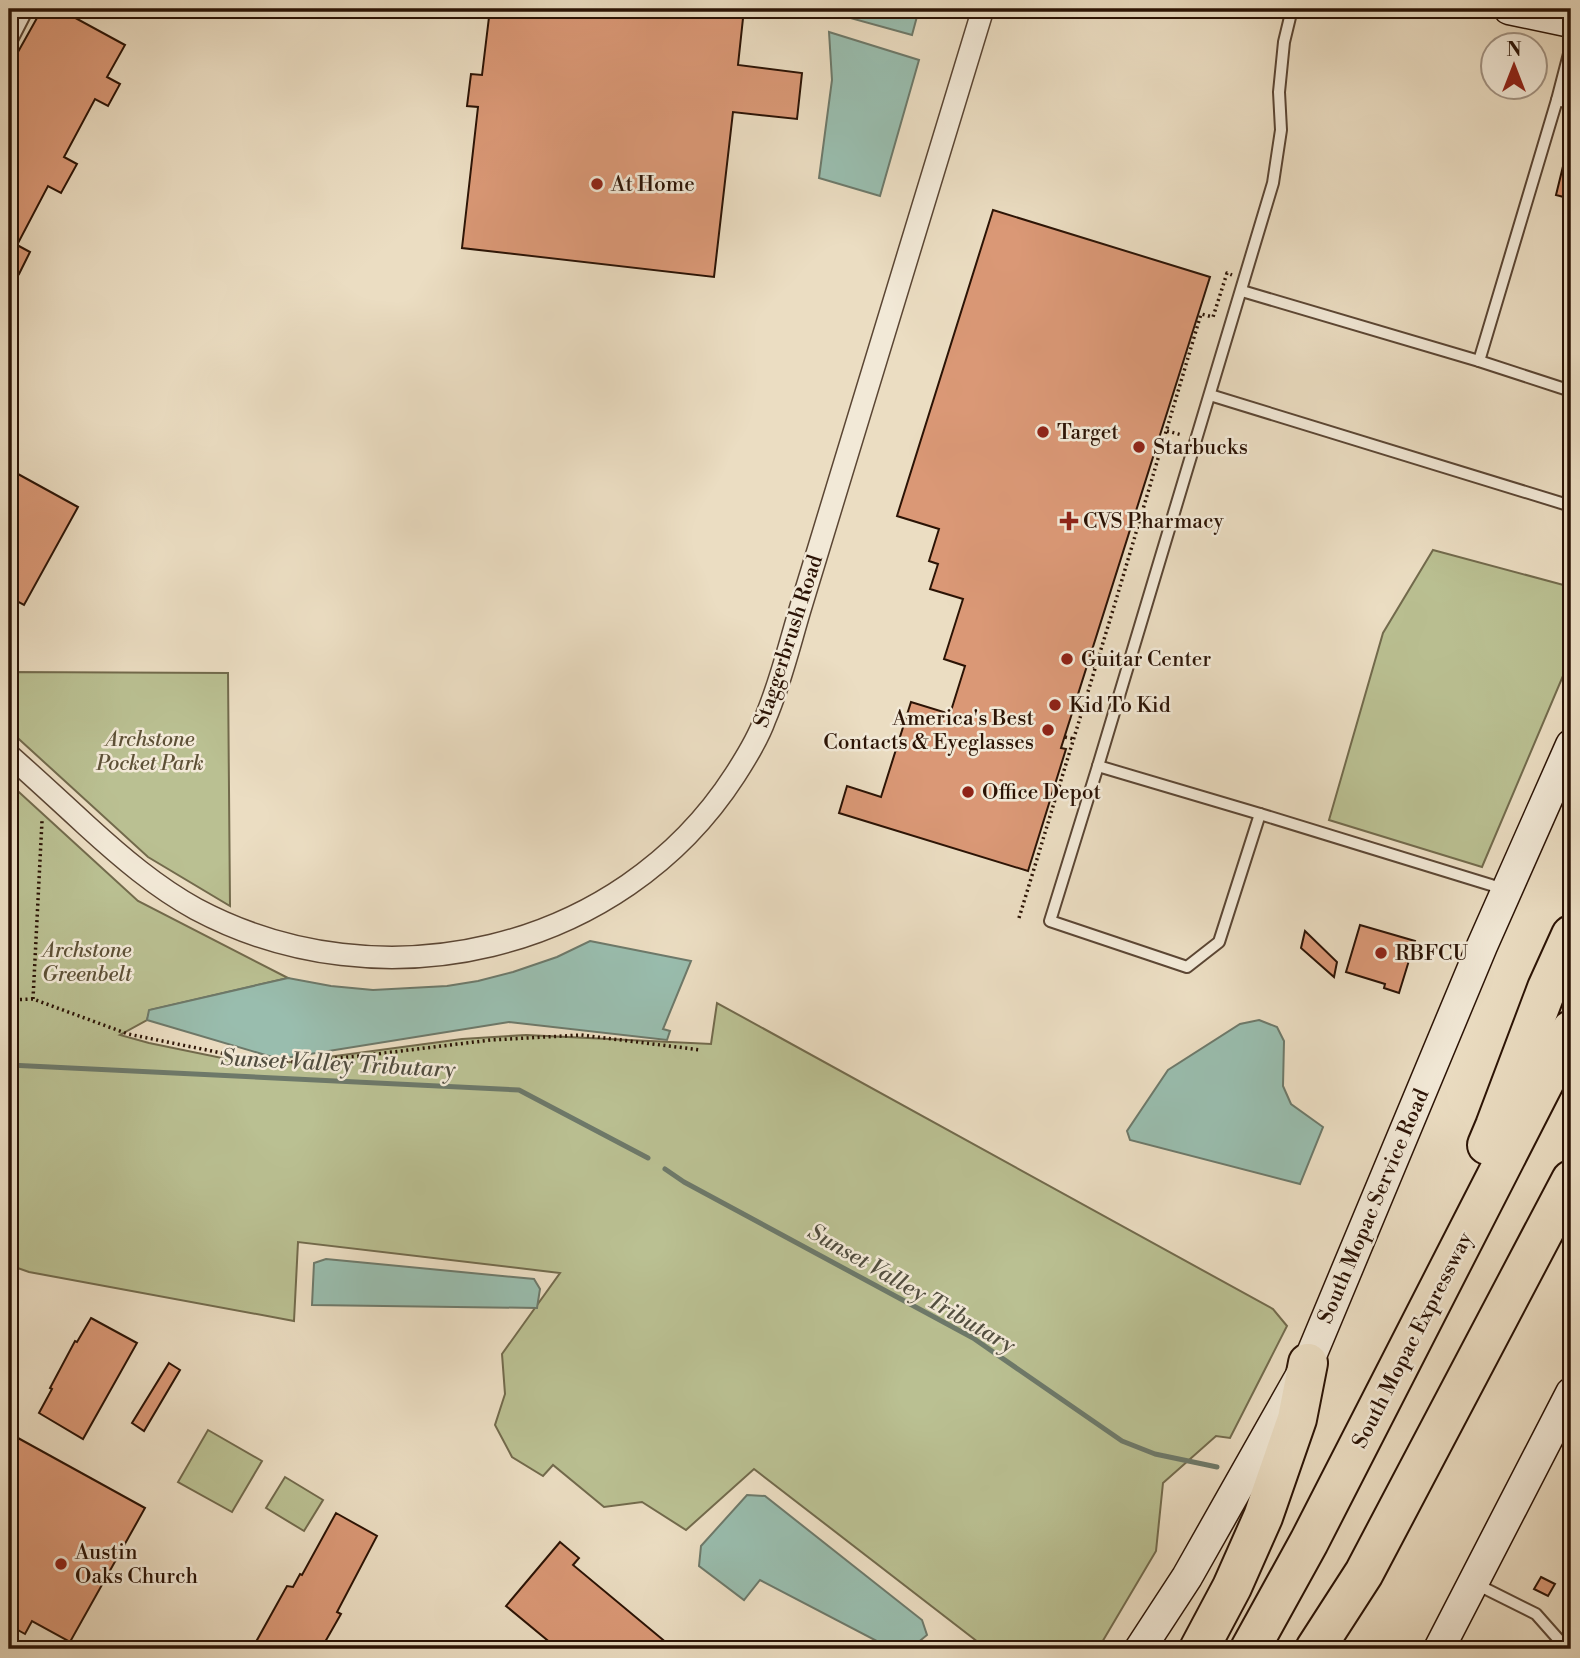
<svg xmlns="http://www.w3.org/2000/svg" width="1580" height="1658" font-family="'Libre Bodoni',serif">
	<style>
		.green { fill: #bac092; stroke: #726a4c; stroke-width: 2 }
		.water { fill: #99bdae; stroke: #6d796a; stroke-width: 2 }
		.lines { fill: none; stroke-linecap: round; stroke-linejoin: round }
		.stream { stroke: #6d796a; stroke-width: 5 }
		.building { fill: #da9876; stroke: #2b1305; stroke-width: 2 }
		.lane-casing { stroke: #5b4634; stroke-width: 14 }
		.street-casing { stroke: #5b4634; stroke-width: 24 }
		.secondary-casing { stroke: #2b1305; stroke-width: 33 }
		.highway-casing { stroke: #2b1305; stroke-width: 42 }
		.path { stroke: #2b1305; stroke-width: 3.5; stroke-dasharray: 2 3.5; stroke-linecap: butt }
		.lane { stroke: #f2e9d7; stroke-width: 10 }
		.street { stroke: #f2e9d7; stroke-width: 21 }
		.secondary { stroke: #f2e9d7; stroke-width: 30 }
		.highway { stroke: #ebddc2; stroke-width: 38 }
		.poi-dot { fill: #8f2418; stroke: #f2e9d7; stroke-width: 2.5 }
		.labels { text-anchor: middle; stroke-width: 5; stroke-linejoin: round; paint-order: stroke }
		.poi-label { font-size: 21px; fill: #2b1305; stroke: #f2e9d7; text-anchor: start }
		.street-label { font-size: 21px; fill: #2b1305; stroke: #f2e9d7 }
		.park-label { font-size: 21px; font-style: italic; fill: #5d5036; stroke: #f2e9d7 }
		.water-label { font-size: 23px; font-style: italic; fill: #524e40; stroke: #f2e9d7 }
	</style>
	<rect width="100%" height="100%" fill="#ebddc2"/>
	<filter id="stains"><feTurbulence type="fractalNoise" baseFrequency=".00286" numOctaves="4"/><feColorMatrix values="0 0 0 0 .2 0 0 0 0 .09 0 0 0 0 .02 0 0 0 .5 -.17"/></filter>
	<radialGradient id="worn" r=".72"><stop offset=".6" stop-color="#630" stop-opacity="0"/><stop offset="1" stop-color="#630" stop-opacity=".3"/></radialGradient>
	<g class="green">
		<path d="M1433,550L1571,587V657L1482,867L1329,820L1383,633Z"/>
		<path d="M9,672L228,673L230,906L148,857L9,730Z"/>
		<path d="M9,783L138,901L288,978L150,1010L147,1020L120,1035L149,1043L261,1066L462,1039L526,1035L711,1044L717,1003L1273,1309L1287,1326L1230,1438L1216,1436L1163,1483L1156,1551L1098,1649H987L754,1469L686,1530L642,1502L604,1507L553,1465L543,1476L512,1457L495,1425L505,1394L502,1354L560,1273L298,1242L294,1321L29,1272L9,1265Z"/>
		<path d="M208,1430L262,1461L232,1512L178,1482Z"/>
		<path d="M285,1477L323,1500L304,1531L266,1508Z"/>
	</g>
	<g class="water">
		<path d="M841,9H919L912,35L843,16Z"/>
		<path d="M829,32L919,60L880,196L819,178L832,80Z"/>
		<path d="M590,941L691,961L663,1029L670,1031L667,1040L509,1022L279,1059L147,1020L149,1010L288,978L331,986L373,990L447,986L478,981L513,972L557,957Z"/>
		<path d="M1259,1020L1277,1027L1284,1041L1283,1086L1291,1104L1323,1127L1300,1184L1130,1140L1127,1131L1168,1070L1240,1024Z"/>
		<path d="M326,1259L534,1279L540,1289L537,1308L312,1305L314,1263Z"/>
		<path d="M747,1495L765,1496L922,1620L927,1635L910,1649H892L760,1580L744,1600L699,1566L701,1546Z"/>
	</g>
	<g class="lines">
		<g class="stream">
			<path d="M9,1065L519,1090L648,1158"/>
			<path d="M665,1169L684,1182L973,1338L1122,1441L1155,1454L1217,1467"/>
		</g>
	</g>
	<g class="building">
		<path d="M42,9H59L125,45L107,77L120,84L108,106L95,99L64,157L77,164L61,193L48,186L17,245L30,252L19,274L9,268V68Z"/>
		<path d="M490,9H744L738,65L802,73L797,119L733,112L714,277L462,248L478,107L467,106L471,74L482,75Z"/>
		<path d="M1566,154L1571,155V199L1556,195Z"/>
		<path d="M993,210L1210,277L1061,748L1066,749L1028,871L839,813L847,786L881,797L911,702L950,714L965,666L944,659L963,599L930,589L938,564L929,561L939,529L897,516Z"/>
		<path d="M18,474L78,507L24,605L9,597V491Z"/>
		<path d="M1360,925L1415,941L1399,993L1384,988L1385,984L1346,972Z"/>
		<path d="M1305,931L1337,962L1334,977L1301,948Z"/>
		<path d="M91,1318L137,1343L83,1439L39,1413L52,1389L50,1388L75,1341L77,1342Z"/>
		<path d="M169,1363L180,1370L144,1431L132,1423Z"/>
		<path d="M18,1438L145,1508L70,1642L32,1621L25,1634L9,1625V1454Z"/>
		<path d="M336,1513L377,1536L337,1612L341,1614L321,1649H252L287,1586L293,1587L300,1574L302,1575Z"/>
		<path d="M560,1542L579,1558L573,1565L674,1649H558L506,1606Z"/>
		<path d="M1541,1577L1555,1584L1548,1596L1534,1589Z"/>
	</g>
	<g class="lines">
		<defs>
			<g id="lane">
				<path d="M9,46L28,9"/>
				<path d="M1571,46L1557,100L1571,103"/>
				<path d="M1242,291L1479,361L1571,391"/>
				<path d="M1479,361L1557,100"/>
				<path d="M1210,395L1571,506"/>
				<path d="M1098,766L1260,814L1504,889"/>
				<path d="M1260,814L1219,942L1187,967L1050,921L1098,766L1273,183L1281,130L1279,92L1284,42L1292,9"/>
				<path d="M1476,1584L1536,1614L1567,1649"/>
			</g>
			<path id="street" d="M9,755C35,778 61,802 87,826C121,857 156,887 196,909C380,1007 620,953 735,775C746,758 758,739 765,719C781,682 790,642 802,603L983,9"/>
			<g id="secondary">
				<path d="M1509,9L1571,22"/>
				<path d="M1140,1649L1187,1577L1308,1363L1482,946L1571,745"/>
				<path d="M1439,1649L1571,1393"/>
			</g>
			<g id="highway">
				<path d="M1487,1145L1495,1126L1547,988L1571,935"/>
				<path d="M1199,1649L1232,1587L1263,1517L1297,1419L1308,1363"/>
				<path d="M1250,1649L1309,1542L1571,1030"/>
				<path d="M1315,1649L1364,1573L1571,1180"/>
			</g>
		</defs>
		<use href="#lane" class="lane-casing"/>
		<use href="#street" class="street-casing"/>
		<use href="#secondary" class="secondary-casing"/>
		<use href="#highway" class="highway-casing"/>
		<g class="path">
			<path d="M1167,431L1182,435"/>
			<path d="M1087,665L1096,667"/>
			<path d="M1073,710L1082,713"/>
			<path d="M1065,737L1074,739"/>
			<path d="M1019,918L1116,600L1201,314L1213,317L1227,273L1232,275"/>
			<path d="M33,999L42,821"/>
			<path d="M9,1000L33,999L128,1034L251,1059L279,1063L360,1056L491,1040L581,1035L701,1050"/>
		</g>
		<use href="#lane" class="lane"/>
		<use href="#street" class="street"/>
		<use href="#secondary" class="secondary"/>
		<use href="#highway" class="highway"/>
	</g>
	<g class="poi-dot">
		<circle cx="597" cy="184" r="7"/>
		<circle cx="1043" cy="432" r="7"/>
		<circle cx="1139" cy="447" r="7"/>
		<path d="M1065.5 510.5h7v7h7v7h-7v7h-7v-7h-7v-7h7z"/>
		<circle cx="1067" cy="659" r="7"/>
		<circle cx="1055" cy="705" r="7"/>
		<circle cx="1048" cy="730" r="7"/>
		<circle cx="968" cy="792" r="7"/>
		<circle cx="1381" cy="953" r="7"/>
		<circle cx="61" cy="1564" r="7"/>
	</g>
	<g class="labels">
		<g class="poi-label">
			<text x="611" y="191">At Home</text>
			<text x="1057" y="439">Target</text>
			<text x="1153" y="454">Starbucks</text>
			<text x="1083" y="528">CVS Pharmacy</text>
			<text x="1081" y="666">Guitar Center</text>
			<text x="1069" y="712">Kid To Kid</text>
			<text x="1034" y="725" text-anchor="end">America's Best<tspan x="1034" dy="24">Contacts &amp; Eyeglasses</tspan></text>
			<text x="982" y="799">Office Depot</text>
			<text x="1395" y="960">RBFCU</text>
			<text x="75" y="1559">Austin<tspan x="75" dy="24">Oaks Church</tspan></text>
		</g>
		<g class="street-label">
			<text transform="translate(788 641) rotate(-72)" y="7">Staggerbrush Road</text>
			<text transform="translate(1373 1206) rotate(-67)" y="7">South Mopac Service Road</text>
			<text transform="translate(1412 1340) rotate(-63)" y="7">South Mopac Expressway</text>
		</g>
		<g class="park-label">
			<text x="150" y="746">Archstone<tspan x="150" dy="24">Pocket Park</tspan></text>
			<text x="87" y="957">Archstone<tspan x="87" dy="24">Greenbelt</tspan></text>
		</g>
		<g class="water-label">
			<text transform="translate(338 1063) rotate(3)" y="8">Sunset Valley Tributary</text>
			<text transform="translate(912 1288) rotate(30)" y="8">Sunset Valley Tributary</text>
		</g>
	</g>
	<rect width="1580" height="1658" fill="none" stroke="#ebddc2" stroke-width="35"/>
	<rect x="10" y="10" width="1559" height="1637" fill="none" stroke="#2b1305" stroke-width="3.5"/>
	<rect x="18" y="18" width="1545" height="1623" fill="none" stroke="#2b1305" stroke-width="2"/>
	<g transform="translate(1514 66)"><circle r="33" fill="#f2e9d7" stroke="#a29383" stroke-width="2"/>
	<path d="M0-5L12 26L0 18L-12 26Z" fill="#8f2418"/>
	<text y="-10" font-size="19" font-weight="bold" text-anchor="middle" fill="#2b1305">N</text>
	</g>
	<rect width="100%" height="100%" filter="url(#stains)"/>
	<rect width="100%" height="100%" fill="url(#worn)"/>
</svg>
